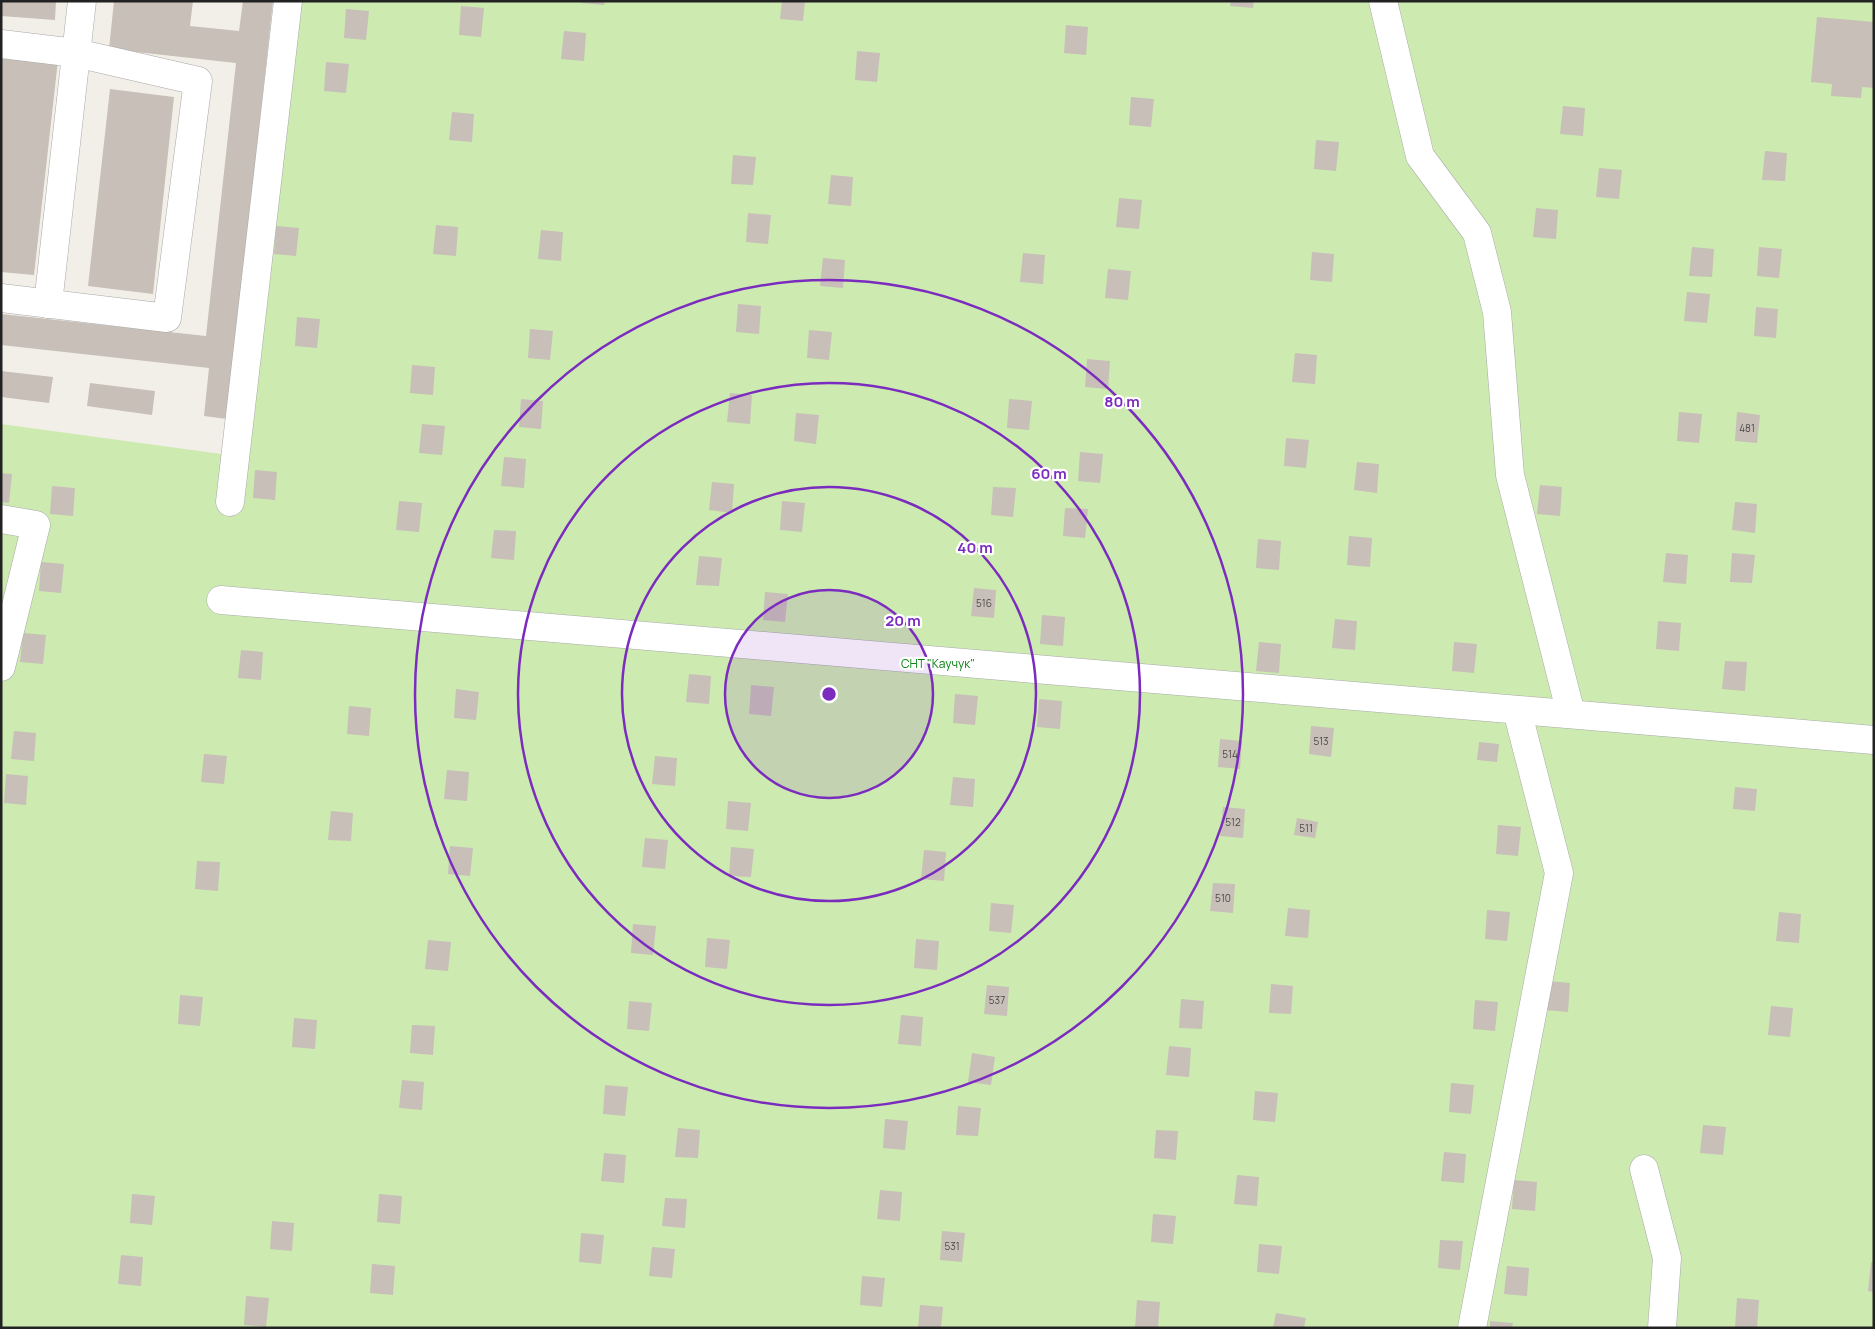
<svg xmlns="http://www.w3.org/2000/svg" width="1875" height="1329" font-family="Manrope,sans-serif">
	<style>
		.grass { fill: #cdebb0 }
		.building { fill: #c7bfb8 }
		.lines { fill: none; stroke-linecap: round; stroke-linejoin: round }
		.minor-casing { stroke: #a9a9a9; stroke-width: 29 }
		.minor { stroke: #fff; stroke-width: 28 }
		.ring { fill: none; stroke: #7b2cbf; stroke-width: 2.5 }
		.labels { text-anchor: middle; stroke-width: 4.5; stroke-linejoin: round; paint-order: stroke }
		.number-label { font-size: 10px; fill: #4b4948 }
		.park-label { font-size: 12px; fill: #0c8416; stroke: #fff }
		.centre { fill: #7b2cbf; stroke: #fff; stroke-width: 2.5 }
		.ring-label { font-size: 15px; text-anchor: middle; font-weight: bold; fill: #7b2cbf; stroke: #fff; stroke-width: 4.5; stroke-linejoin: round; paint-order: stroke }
	</style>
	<rect width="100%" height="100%" fill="#f2efe9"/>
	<path class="grass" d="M299,1H1874V1328H1V424L229,455Z"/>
	<g class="building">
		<path d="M1,1H56L55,20L1,16Z"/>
		<path d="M114,1H193L190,26L239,31L243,1H273L227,419L204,416L209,368L1,345V314L206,336L236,63L109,49Z"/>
		<path d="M582,1H605L604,5L582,3Z"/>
		<path d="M782,1H805L803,21L780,19Z"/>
		<path d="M1231,1H1254L1253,8L1230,6Z"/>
		<path d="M461,6L484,8L481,37L459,35Z"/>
		<path d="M346,9L369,11L366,40L344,38Z"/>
		<path d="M1817,17L1874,22V88L1862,87L1861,98L1831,96L1832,84L1811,82Z"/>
		<path d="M1066,25L1088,27L1086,55L1064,53Z"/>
		<path d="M564,31L586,33L584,61L561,59Z"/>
		<path d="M857,51L880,53L877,82L855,80Z"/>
		<path d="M1,53L58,60L34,275L1,272Z"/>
		<path d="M326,62L349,64L346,93L324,91Z"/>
		<path d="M110,89L174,97L153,294L88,286Z"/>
		<path d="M1131,97L1154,99L1151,127L1129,125Z"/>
		<path d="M1563,106L1585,108L1583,136L1560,134Z"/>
		<path d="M452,112L474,114L472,142L449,140Z"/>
		<path d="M1316,140L1339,142L1336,171L1314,169Z"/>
		<path d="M1765,151L1787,153L1785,181L1762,180Z"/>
		<path d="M733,155L756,157L753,185L731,184Z"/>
		<path d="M1599,168L1622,170L1619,199L1596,197Z"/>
		<path d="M831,175L853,177L851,206L828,204Z"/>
		<path d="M1119,198L1142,200L1139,229L1116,227Z"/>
		<path d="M1536,208L1558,210L1556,239L1533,237Z"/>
		<path d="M748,213L771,215L768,244L746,242Z"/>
		<path d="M436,225L458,227L456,256L433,254Z"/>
		<path d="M276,226L299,228L296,256L274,254Z"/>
		<path d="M541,230L563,232L561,261L538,259Z"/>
		<path d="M1692,247L1714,249L1712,277L1689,276Z"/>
		<path d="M1759,247L1782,249L1779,278L1757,276Z"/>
		<path d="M1312,252L1334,254L1332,282L1310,280Z"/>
		<path d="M1023,253L1045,255L1043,284L1020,282Z"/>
		<path d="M823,258L845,260L843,288L820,286Z"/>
		<path d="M1108,269L1131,271L1128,300L1105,298Z"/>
		<path d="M1687,292L1710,294L1707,323L1684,321Z"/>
		<path d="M738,304L761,306L759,334L736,332Z"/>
		<path d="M1756,307L1778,309L1776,338L1754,336Z"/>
		<path d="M297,317L320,319L317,348L295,346Z"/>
		<path d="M530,329L553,331L550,360L528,358Z"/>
		<path d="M809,330L832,332L829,360L807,358Z"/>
		<path d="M1295,353L1317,355L1315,384L1292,382Z"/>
		<path d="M1087,359L1110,361L1108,389L1085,387Z"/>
		<path d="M412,365L435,367L433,395L410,393Z"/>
		<path d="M1,371L53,377L49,403L1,397Z"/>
		<path d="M90,383L155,391L152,415L87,406Z"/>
		<path d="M730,393L752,395L750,424L727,422Z"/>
		<path d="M521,399L543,401L541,429L519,427Z"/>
		<path d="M1009,399L1032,401L1029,430L1007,428Z"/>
		<path d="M1679,412L1702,414L1699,443L1677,441Z"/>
		<path d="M1737,412L1760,415L1757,443L1735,441Z"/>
		<path d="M796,413L819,415L816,444L794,441Z"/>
		<path d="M422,424L445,426L442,455L419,453Z"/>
		<path d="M1286,438L1309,440L1306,468L1284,466Z"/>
		<path d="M1080,452L1103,454L1100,483L1078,481Z"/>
		<path d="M504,457L526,459L524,488L501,486Z"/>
		<path d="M1357,462L1379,464L1377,493L1354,490Z"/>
		<path d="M255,470L277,472L275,500L253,498Z"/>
		<path d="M1,473L12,474L9,503L1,502Z"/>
		<path d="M712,482L734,484L732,513L709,510Z"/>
		<path d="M1540,485L1562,487L1560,516L1537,514Z"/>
		<path d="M52,486L75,488L73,516L50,514Z"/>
		<path d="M993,487L1016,488L1013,517L991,515Z"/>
		<path d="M399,501L422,503L419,532L396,530Z"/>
		<path d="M782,501L805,503L802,532L780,530Z"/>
		<path d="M1735,502L1757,504L1755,533L1732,530Z"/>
		<path d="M1065,508L1088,509L1085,538L1063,536Z"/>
		<path d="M494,530L516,531L514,560L491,558Z"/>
		<path d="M1349,536L1372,538L1370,567L1347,565Z"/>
		<path d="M1258,539L1281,541L1279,570L1256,568Z"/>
		<path d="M1666,553L1688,555L1686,584L1663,582Z"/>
		<path d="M1732,553L1755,555L1752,583L1730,582Z"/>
		<path d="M699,556L722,558L719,586L696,585Z"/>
		<path d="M41,562L64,564L61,593L39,591Z"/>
		<path d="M974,588L996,590L994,618L971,616Z"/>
		<path d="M765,592L788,594L785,622L763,620Z"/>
		<path d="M1042,615L1065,617L1063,646L1040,644Z"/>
		<path d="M1335,619L1357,621L1355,650L1332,648Z"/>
		<path d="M1658,621L1681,623L1679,651L1656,649Z"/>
		<path d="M23,633L46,635L43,664L20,662Z"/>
		<path d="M1259,642L1281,644L1279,673L1256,671Z"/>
		<path d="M1454,642L1477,644L1474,673L1452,671Z"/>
		<path d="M241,650L263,652L261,680L238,678Z"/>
		<path d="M1725,661L1747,662L1745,691L1722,689Z"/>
		<path d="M689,674L711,676L709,704L686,702Z"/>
		<path d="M751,685L774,687L771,716L749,714Z"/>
		<path d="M456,689L479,692L476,720L454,718Z"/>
		<path d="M955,694L978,696L975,725L953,723Z"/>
		<path d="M1039,699L1062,701L1060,729L1037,727Z"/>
		<path d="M349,706L371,708L369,736L347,734Z"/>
		<path d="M1311,726L1334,728L1331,757L1309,754Z"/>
		<path d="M14,731L36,733L34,761L11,759Z"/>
		<path d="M1220,739L1242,741L1240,769L1218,767Z"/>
		<path d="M1479,742L1499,744L1497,762L1477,760Z"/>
		<path d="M204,754L227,756L224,784L201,782Z"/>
		<path d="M655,756L677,758L675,786L652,784Z"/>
		<path d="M447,770L469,772L467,801L444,799Z"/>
		<path d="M6,774L28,776L26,805L4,803Z"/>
		<path d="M953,777L975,779L973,807L950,805Z"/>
		<path d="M1735,787L1757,789L1755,811L1733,809Z"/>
		<path d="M728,801L751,803L748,831L726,829Z"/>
		<path d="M1223,807L1245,809L1243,838L1220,836Z"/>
		<path d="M331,811L353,813L351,841L328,840Z"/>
		<path d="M1297,818L1318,822L1315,838L1294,835Z"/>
		<path d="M1498,825L1521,827L1518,856L1496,854Z"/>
		<path d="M645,838L668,840L665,869L642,867Z"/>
		<path d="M450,846L473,848L470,876L448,874Z"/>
		<path d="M731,847L754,849L751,877L729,876Z"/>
		<path d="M924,850L946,852L944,881L921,879Z"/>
		<path d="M197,861L220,862L218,891L195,889Z"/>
		<path d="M1213,883L1235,884L1233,913L1210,911Z"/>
		<path d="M991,903L1014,905L1011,933L989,931Z"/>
		<path d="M1288,908L1310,910L1308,938L1285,936Z"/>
		<path d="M1487,910L1510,912L1507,941L1485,939Z"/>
		<path d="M1779,912L1801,914L1799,943L1776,941Z"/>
		<path d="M633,924L656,926L653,955L631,953Z"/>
		<path d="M707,938L730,940L727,969L705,967Z"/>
		<path d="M916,939L939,941L937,970L914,968Z"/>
		<path d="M428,940L451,942L448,971L425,969Z"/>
		<path d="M1548,981L1570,983L1568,1012L1545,1010Z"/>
		<path d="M1271,984L1293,986L1291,1014L1269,1013Z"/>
		<path d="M987,985L1009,987L1007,1016L984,1014Z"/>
		<path d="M180,995L203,997L200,1026L178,1024Z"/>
		<path d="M1181,999L1204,1001L1202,1029L1179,1028Z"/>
		<path d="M1475,1000L1498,1002L1495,1031L1473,1029Z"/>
		<path d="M629,1001L652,1003L649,1031L627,1029Z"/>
		<path d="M1771,1006L1793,1008L1790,1037L1768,1035Z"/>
		<path d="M901,1015L923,1017L921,1046L898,1044Z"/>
		<path d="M294,1018L317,1020L315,1049L292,1047Z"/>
		<path d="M412,1025L435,1026L433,1055L410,1053Z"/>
		<path d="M1169,1046L1191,1048L1189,1077L1166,1075Z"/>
		<path d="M972,1053L995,1057L991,1085L968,1082Z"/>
		<path d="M402,1080L424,1082L422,1110L399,1108Z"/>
		<path d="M1451,1083L1474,1085L1471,1114L1449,1112Z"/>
		<path d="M605,1085L628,1087L625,1116L603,1114Z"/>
		<path d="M1255,1091L1278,1093L1275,1122L1253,1120Z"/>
		<path d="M958,1106L981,1108L978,1136L956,1135Z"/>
		<path d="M885,1119L908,1121L905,1150L883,1148Z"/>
		<path d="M1703,1125L1726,1127L1723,1155L1700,1153Z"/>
		<path d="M678,1128L700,1130L698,1158L675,1157Z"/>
		<path d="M1156,1130L1178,1131L1176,1160L1154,1158Z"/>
		<path d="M1444,1152L1466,1154L1464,1183L1441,1181Z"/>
		<path d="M604,1153L626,1155L624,1183L601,1181Z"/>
		<path d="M1237,1175L1259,1177L1257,1206L1234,1204Z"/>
		<path d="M1514,1180L1537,1182L1535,1211L1512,1209Z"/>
		<path d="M880,1190L902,1192L900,1221L877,1219Z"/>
		<path d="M132,1194L155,1196L152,1225L130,1223Z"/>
		<path d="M379,1194L402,1196L400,1224L377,1222Z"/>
		<path d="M665,1198L687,1199L685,1228L662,1226Z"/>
		<path d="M1153,1214L1176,1216L1173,1244L1151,1242Z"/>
		<path d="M272,1221L294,1223L292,1251L270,1249Z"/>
		<path d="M942,1231L965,1233L962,1262L940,1260Z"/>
		<path d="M581,1233L604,1235L601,1264L579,1262Z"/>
		<path d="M1440,1240L1463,1241L1460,1270L1438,1268Z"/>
		<path d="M1259,1244L1282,1246L1279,1274L1257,1272Z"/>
		<path d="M652,1247L675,1249L672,1278L649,1276Z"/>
		<path d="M121,1255L143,1257L141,1286L118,1284Z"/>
		<path d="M1871,1262L1874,1263V1292L1868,1291Z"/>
		<path d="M372,1264L395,1266L393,1295L370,1293Z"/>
		<path d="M1507,1266L1529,1268L1527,1296L1504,1294Z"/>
		<path d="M862,1276L885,1278L882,1307L860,1305Z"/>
		<path d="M246,1296L269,1298L266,1327L244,1325Z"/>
		<path d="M1737,1298L1759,1300L1757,1328L1735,1327Z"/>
		<path d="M1137,1300L1160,1302L1158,1328H1135Z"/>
		<path d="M920,1305L943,1307L941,1328H918Z"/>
		<path d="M1276,1313L1306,1318L1304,1328H1273Z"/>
		<path d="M1490,1321L1513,1323L1512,1328H1490Z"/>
	</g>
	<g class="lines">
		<defs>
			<g id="minor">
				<path d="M1383,1L1420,156L1477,233L1497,312L1510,475L1571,714"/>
				<path d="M1,44L76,53L198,81L167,318L1,298"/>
				<path d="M48,304L82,1"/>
				<path d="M230,502L288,1"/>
				<path d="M1,519L36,525L1,667"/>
				<path d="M221,600L1874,740"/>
				<path d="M1644,1169L1667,1258L1662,1328"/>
				<path d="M1472,1328L1559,873L1517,710"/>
			</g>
		</defs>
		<use href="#minor" class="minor-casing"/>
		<use href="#minor" class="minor"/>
	</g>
	<circle cx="829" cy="694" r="104" fill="#7b2cbf" fill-opacity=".12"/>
	<g class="ring">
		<circle cx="829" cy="694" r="104"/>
		<circle cx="829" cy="694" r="207"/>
		<circle cx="829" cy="694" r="311"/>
		<circle cx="829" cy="694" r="414"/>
	</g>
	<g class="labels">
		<g class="number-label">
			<text x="1747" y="432">481</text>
			<text x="984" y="607">516</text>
			<text x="1321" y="745">513</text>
			<text x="1230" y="758">514</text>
			<text x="1233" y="826">512</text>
			<text x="1306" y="832">511</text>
			<text x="1223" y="902">510</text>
			<text x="997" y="1004">537</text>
			<text x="952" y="1250">531</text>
		</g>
		<g class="park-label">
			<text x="938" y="668">СНТ "Каучук"</text>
		</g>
	</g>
	<circle cx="829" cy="694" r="8" class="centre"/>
	<g class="ring-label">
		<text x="1122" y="407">80 m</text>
		<text x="1049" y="479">60 m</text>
		<text x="975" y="553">40 m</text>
		<text x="903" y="626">20 m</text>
	</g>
	<rect width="1875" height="1329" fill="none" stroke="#222222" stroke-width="5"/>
</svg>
